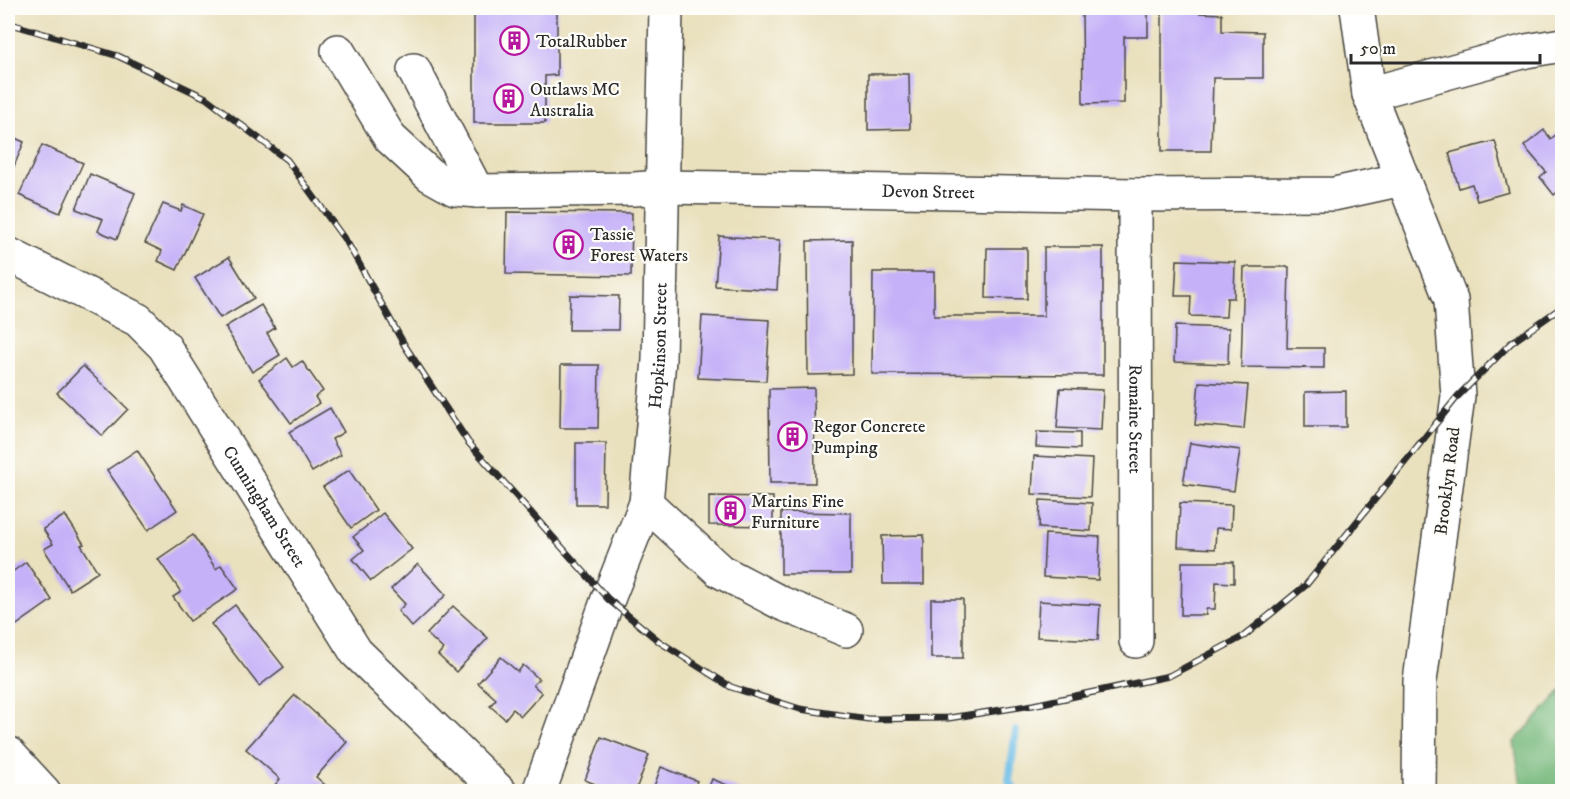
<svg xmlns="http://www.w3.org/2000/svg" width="1570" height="799" font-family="'IM FELL DW Pica',serif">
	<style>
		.forest { fill: #75b87a; stroke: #507252; stroke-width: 1.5 }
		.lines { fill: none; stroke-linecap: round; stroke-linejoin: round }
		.stream { stroke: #6abde6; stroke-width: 8 }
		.building { fill: #c5b1f8 }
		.minor-casing { stroke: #484641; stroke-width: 36 }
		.minor { stroke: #fff; stroke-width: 33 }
		.rail-casing { stroke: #2b2b2b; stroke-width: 7 }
		.rail { stroke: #fdfcf7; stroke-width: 4.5; stroke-dasharray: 14; stroke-linecap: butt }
		.labels { text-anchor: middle; stroke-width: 4.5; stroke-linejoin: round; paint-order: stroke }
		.poi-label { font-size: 18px; fill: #2b2b2b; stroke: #fdfcf7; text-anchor: start }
		.street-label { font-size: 18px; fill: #2b2b2b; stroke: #fdfcf7 }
	</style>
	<rect width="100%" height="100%" fill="#fdfcf7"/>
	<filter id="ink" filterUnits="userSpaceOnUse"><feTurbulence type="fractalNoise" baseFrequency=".0167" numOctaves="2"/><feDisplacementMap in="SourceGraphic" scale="12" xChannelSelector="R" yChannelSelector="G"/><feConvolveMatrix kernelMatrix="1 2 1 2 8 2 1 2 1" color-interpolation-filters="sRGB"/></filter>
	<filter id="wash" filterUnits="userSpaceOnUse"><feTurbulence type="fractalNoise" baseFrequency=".008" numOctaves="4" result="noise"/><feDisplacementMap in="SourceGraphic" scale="24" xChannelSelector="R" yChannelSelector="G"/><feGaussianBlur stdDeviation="1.35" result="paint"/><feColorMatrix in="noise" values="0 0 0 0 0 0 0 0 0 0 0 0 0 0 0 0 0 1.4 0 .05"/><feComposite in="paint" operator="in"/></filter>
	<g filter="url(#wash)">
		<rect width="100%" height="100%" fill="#e9e0bd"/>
		<path class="forest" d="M1562,690V791H1522L1514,742Z"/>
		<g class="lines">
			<path class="stream" d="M1016,731L1009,781L1016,792"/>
		</g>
		<g id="blocks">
			<g class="building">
				<path d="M474,8H557V75L545,76V123H474Z"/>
				<path d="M1162,8H1199V13L1222,14V31L1263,32V78H1213L1211,151H1162Z"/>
				<path d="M1148,10V37H1124V103L1083,104L1082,11Z"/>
				<path d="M868,74H909L910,129L868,130Z"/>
				<path d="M1562,129V188L1554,195L1540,177L1546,172L1524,146L1544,130L1551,139Z"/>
				<path d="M8,135L24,142L8,181Z"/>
				<path d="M1495,141L1509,192L1477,201L1472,184L1459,188L1449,153Z"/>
				<path d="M42,145L83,163L60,213L19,195Z"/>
				<path d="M90,174L135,193L117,239L98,231L103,219L76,209Z"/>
				<path d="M163,204L181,211L183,205L203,214L177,270L158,261L162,251L145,243Z"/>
				<path d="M507,212L632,213L631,276L506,274Z"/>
				<path d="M719,236L780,240L777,290L715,286Z"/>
				<path d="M852,240V374L808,375L807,241Z"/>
				<path d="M1044,247H1103V375L872,374L873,272H934V316H1044Z"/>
				<path d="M987,248H1027V299L986,298Z"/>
				<path d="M229,257L254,298L220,318L195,278Z"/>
				<path d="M1177,260L1235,262L1234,298H1227L1226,317L1190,316L1191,296H1175Z"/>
				<path d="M1244,267H1289L1287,348H1324V368L1241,367Z"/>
				<path d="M570,295L619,296L618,330H569Z"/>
				<path d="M261,305L275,328L267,333L280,355L252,372L225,327Z"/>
				<path d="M702,316L770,320L766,381L698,378Z"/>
				<path d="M1175,326L1229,328L1228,364L1174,362Z"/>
				<path d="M287,358L293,367L302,361L323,391L315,397L319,403L291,423L259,379Z"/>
				<path d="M561,365H599L598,428H560Z"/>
				<path d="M83,366L128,409L102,436L57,393Z"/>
				<path d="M1199,382L1248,385L1244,429L1195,425Z"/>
				<path d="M814,388L815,483H770L769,389Z"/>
				<path d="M1060,388L1103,390L1101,430L1057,428Z"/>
				<path d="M1346,391V427H1305V392Z"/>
				<path d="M330,408L344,432L332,439L341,455L312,472L289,432Z"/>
				<path d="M1037,432L1080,433V449L1036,447Z"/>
				<path d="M576,443H606L605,504H576Z"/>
				<path d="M1190,443L1240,450L1234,491L1183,484Z"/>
				<path d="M137,450L177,510L148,530L107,470Z"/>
				<path d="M1034,456L1092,459L1090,497L1032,494Z"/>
				<path d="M349,470L376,510L351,528L323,487Z"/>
				<path d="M709,496L773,497V526L709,525Z"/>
				<path d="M1040,500L1092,503L1091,531L1039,528Z"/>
				<path d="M1180,503L1232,505L1231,529L1216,528L1215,549L1178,547Z"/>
				<path d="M781,512L851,513V574H781Z"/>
				<path d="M383,513L412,549L371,581L353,559L364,550L353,537Z"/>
				<path d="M65,515L84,544L81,545L98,572L70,590L44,549L53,544L43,529Z"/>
				<path d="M1045,534L1100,537L1098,580L1043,577Z"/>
				<path d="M193,535L216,569L221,565L238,589L190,621L173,597L181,592L158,559Z"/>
				<path d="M924,535V584H883L882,536Z"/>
				<path d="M26,562L52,600L8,631V588L10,587L8,575Z"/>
				<path d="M1182,562H1234V583L1216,582L1215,609H1206V615H1181Z"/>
				<path d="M418,564L446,595L412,627L398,611L405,604L391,589Z"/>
				<rect x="931" y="599" width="32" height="59"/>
				<path d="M1039,601L1100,605L1098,640L1037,637Z"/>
				<path d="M235,605L284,667L259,686L211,624Z"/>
				<path d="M453,606L488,638L456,672L438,655L443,649L427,634Z"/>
				<path d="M501,657L518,672L523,665L539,679L533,685L542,693L521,716L513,709L505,719L490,706L496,699L478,683Z"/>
				<path d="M295,695L347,742L316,777L331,790L329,792H269L280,779L246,749Z"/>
				<path d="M601,737L649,755L635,792H615L585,780Z"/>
				<path d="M661,767L697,781L693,792H652Z"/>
				<path d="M712,779L742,791V792H707Z"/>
			</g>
		</g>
	</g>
	<g filter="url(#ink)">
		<use href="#blocks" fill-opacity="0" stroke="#484641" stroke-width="1.5"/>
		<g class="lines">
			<defs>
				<g id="minor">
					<path d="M1357,8L1369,94L1451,300L1458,396L1420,681L1419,792"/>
					<path id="s1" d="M338,51L390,138L430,175L455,189L477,191L634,189L662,187L1135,195L1334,194L1403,179"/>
					<path d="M414,70L477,191"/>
					<path d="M1369,94L1526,51L1562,45"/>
					<path id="s2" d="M1135,195L1136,641"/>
					<path id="s3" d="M8,254L138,320L164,346L356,652L500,792"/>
					<path d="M646,503L720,571L781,603L846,630"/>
					<path d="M8,753L44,792"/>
					<path id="s4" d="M539,792L608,599L646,503L659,360L666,8"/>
				</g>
			</defs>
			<use href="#minor" class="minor-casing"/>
			<use href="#minor" class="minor"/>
			<defs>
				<path id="rail" d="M8,23L118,56L206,98L287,160L348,244L405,346L468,442L608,599L660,642L731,687L800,709L868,719L949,718L1033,705L1169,676L1244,636L1306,585L1458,396L1511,343L1562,307"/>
			</defs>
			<use href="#rail" class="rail-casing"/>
			<use href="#rail" class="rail"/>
		</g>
	</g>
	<defs>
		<symbol id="building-ring" viewBox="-11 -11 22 22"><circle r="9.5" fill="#fdfcf7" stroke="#b5179e" stroke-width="1.5"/><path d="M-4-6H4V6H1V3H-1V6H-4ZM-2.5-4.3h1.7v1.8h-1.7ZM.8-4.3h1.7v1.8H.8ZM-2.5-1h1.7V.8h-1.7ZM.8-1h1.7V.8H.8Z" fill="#b5179e"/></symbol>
	</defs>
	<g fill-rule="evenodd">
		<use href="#building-ring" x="498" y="24" width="33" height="33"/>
		<use href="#building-ring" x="492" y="82" width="33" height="33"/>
		<use href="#building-ring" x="552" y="228" width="33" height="33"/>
		<use href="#building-ring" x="776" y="420" width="33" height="33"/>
		<use href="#building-ring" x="714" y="494" width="33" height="33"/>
	</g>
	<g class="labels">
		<g class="poi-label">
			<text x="536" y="47">TotalRubber</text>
			<text x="530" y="95">Outlaws MC<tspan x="530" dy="21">Australia</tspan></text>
			<text x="590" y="240">Tassie<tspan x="590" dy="21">Forest Waters</tspan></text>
			<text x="813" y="432">Regor Concrete<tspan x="813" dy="21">Pumping</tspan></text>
			<text x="751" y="507">Martins Fine<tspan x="751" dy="21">Furniture</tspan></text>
		</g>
		<g class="street-label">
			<text dy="6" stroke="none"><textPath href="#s1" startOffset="658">Devon Street</textPath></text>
			<text dy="6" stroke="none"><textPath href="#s4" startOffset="466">Hopkinson Street</textPath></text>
			<text dy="6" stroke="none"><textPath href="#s2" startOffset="224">Romaine Street</textPath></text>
			<text transform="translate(1447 481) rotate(-83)" y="6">Brooklyn Road</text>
			<text dy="6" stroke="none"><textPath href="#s3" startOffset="372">Cunningham Street</textPath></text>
		</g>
	</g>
	<rect width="1570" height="799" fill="none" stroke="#fdfcf7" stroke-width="30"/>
	<path d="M1351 54v9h189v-9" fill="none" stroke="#2b2b2b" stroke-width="3"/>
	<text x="1360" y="54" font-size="18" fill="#2b2b2b" stroke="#fdfcf7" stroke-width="4.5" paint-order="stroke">50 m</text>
</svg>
